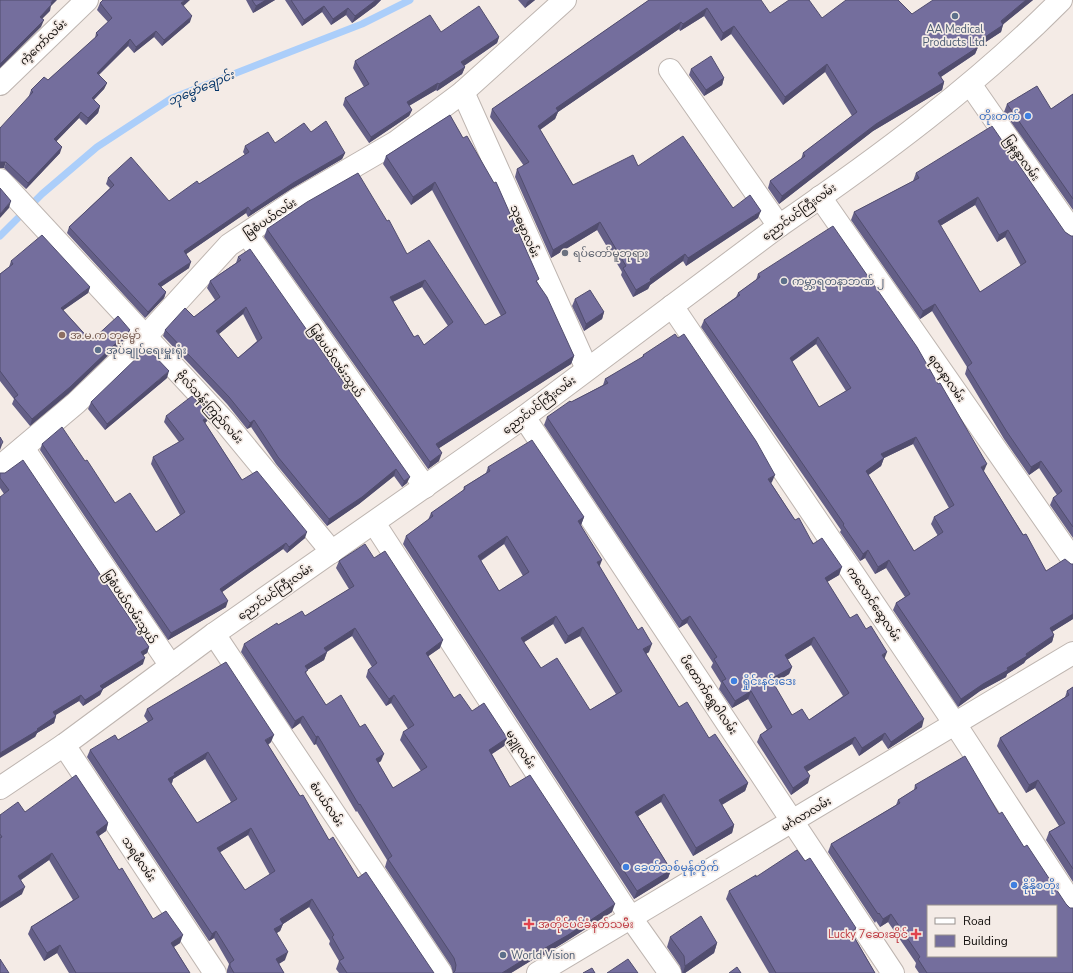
<svg xmlns="http://www.w3.org/2000/svg" width="1073" height="973" font-family="'Nunito Sans','Noto Sans Myanmar',sans-serif">
	<style>
		.lines { fill: none; stroke-linecap: round; stroke-linejoin: round }
		.stream { stroke: #abcefa; stroke-width: 7 }
		.minor-casing { stroke: #beb5b0; stroke-width: 24 }
		.minor { stroke: #fff; stroke-width: 22 }
		.wall { fill: #645f87; fill-rule: evenodd }
		.shaded-wall { fill: #514d6e }
		.building { fill: #746e9d; stroke: #514d6e; fill-rule: evenodd }
		.service-dot { fill: #5c6f8a; stroke: #f4ebe6; stroke-width: 1.5 }
		.shop-dot { fill: #3f7fe0; stroke: #f4ebe6; stroke-width: 1.5 }
		.worship-dot { fill: #6b7280; stroke: #f4ebe6; stroke-width: 1.5 }
		.education-dot { fill: #8d6e63; stroke: #f4ebe6; stroke-width: 1.5 }
		.health-dot { fill: #e0444e; stroke: #f4ebe6; stroke-width: 1.5 }
		.labels { text-anchor: middle; stroke-width: 3.5; stroke-linejoin: round; paint-order: stroke }
		.service-label { font-size: 11px; fill: #4e5e75; stroke: #f4ebe6; text-anchor: start }
		.street-label { font-size: 11px; fill: #0f0c0a; stroke: #f4ebe6 }
		.shop-label { font-size: 11px; fill: #366cbe; stroke: #f4ebe6; text-anchor: start }
		.worship-label { font-size: 11px; fill: #5b616d; stroke: #f4ebe6; text-anchor: start }
		.education-label { font-size: 11px; fill: #785e54; stroke: #f4ebe6; text-anchor: start }
		.health-label { font-size: 11px; fill: #be3a42; stroke: #f4ebe6; text-anchor: start }
		.water-label { font-size: 12px; font-style: italic; fill: #043569; stroke: #f4ebe6 }
	</style>
	<rect width="100%" height="100%" fill="#f4ebe6"/>
	<g class="lines">
		<path class="stream" d="M0,236L42,194L97,147L172,98L362,24L410,0"/>
		<defs>
			<g id="minor">
				<path d="M670,70L779,226"/>
				<path d="M0,84L87,0"/>
				<path d="M970,84L1073,232"/>
				<path d="M463,92L587,369"/>
				<path d="M0,180L225,422L332,552"/>
				<path d="M820,197L1073,560"/>
				<path d="M247,234L425,487"/>
				<path d="M672,306L955,724L1073,905"/>
				<path d="M524,417L893,973"/>
				<path d="M23,448L171,666"/>
				<path d="M0,467L76,403L146,336L229,245L298,199L396,142L463,92L565,0"/>
				<path d="M374,523L631,918L670,973"/>
				<path d="M214,634L441,973"/>
				<path d="M64,745L215,973"/>
				<path d="M0,788L64,745L214,634L524,417L779,226C878,158 977,85 1061,0"/>
				<path d="M538,973L1073,653"/>
			</g>
		</defs>
		<use href="#minor" class="minor-casing"/>
		<use href="#minor" class="minor"/>
	</g>
	<g class="wall">
		<path d="M246,0H275L253,13Z"/>
		<path d="M285,0H381L375,6L352,23L346,15L331,25L322,12L302,26Z"/>
		<path d="M518,0H535L525,8Z"/>
		<path d="M649,0L770,13L822,18L912,14L1033,0L1003,24L1001,32L978,47L975,54L941,77L944,82L942,90L873,131L779,204L768,188L770,181L801,159L803,153L852,116L825,72L783,105L731,34L721,41L704,16L680,31L679,29L558,112L555,119L540,130L573,185L638,166L758,218L686,266L683,261L650,285L648,289L633,297L621,275L622,272L597,230L551,258L515,177L517,169L524,166L490,117L492,109Z"/>
		<path d="M100,3L183,6L190,22L162,46L154,37L134,53L128,46L99,75L107,83L104,89L94,100L100,106L98,113L86,125L79,118L56,141L60,153L26,189L4,168L31,90L48,80L95,38L96,33L108,22L97,10Z"/>
		<path d="M441,32L499,37L497,43L464,66L465,67L462,74L437,91L436,90L409,106L412,110L409,116L369,143L343,105L345,98L364,87L353,68L355,61Z"/>
		<path d="M691,69L724,78L722,85L704,96L689,75Z"/>
		<path d="M1073,94V210L1004,112L1007,104L1051,109Z"/>
		<path d="M450,115L538,283L574,356L571,364L439,448V461L428,469L264,237L267,229L407,254L485,325L501,316L432,190L411,205L383,164L386,156ZM422,287L448,326L424,345L414,337L393,302Z"/>
		<path d="M311,132L345,153L342,159L291,189L248,217L246,213L186,254L189,268L161,287L166,292L164,298L145,318L67,233L69,227L110,188L106,184L108,178L169,201L199,184L245,155L243,152L245,146L275,143Z"/>
		<path d="M916,173L1065,232L1071,236H1073V538L1050,505L1053,498L1057,495L1039,468L1029,475L1004,439L965,374L967,367L932,311L920,319L851,220L854,212L913,181ZM975,205L997,242L1005,237L1021,266L980,292L940,226Z"/>
		<path d="M238,257L407,483L402,487L394,476L359,504L327,526L276,464L251,427L247,429L227,404L163,336L165,330L194,317L215,300L207,288L210,281L236,263ZM243,314L257,341L238,358L219,334Z"/>
		<path d="M11,261L90,287L88,293L63,310L91,341L128,336L68,394L30,426L12,404L14,399L0,381V274L9,267Z"/>
		<path d="M758,274L984,471V472L1046,571L1071,564H1073V619L1052,632L1054,635L1052,642L1026,660L1024,663L1007,674L1006,677L980,691L958,707L893,610L896,603L905,597L886,568L875,574L865,558L860,561L840,532L841,530L701,327L704,320L736,297L738,293L756,280ZM816,344L846,391L819,407L792,362ZM913,444L949,508L934,517L931,524L938,536L914,551L868,475L881,466L884,458Z"/>
		<path d="M575,299L604,312L602,319L584,331L572,306Z"/>
		<path d="M643,355L772,482L771,483L795,520L839,575L827,582L850,618L884,659L922,727L888,749L882,740L859,756L852,744L807,771L808,783L791,795L757,742L760,735L767,730L748,699L732,708L719,689L721,683L711,667L713,663L687,623L679,628L544,425L547,417L571,402L603,385L605,379L642,358ZM811,645L843,696L809,720L792,715L773,684L789,674L792,667L787,660Z"/>
		<path d="M167,378L105,430L88,409L91,402Z"/>
		<path d="M166,416L207,421L205,423L242,480L305,538L287,553L283,549L222,592L226,607L168,640L40,450L42,444L85,461L115,503L156,532L180,515L151,464L153,457L179,442L164,422Z"/>
		<path d="M488,467L584,517L581,525L599,566L649,652L646,654L679,707L709,738L748,783L745,791L722,805L734,825L732,833L693,856L661,802L638,816L671,870L668,878L634,899L403,544L406,536L428,520L431,513L463,491L464,487L486,473ZM504,544L523,576L499,591L481,561ZM553,624L565,644L580,636L616,694L590,710L541,668L524,642Z"/>
		<path d="M0,478L149,647L147,653L143,655V664L103,689L100,695L83,706L79,701L55,715L56,716L54,723L37,733L35,737L4,494L0,488Z"/>
		<path d="M374,558L440,648L428,656L454,698L472,711L507,738L504,746L492,754L510,787L612,912L565,942L537,959V957L511,973H453L451,966L385,867L387,860L357,811L356,812L316,744L314,745L300,723L292,729L241,652L244,644L278,625L305,616L349,589L336,568L339,561ZM352,636L372,667L368,670L366,677L386,706L391,703L408,729L403,732L400,740L421,771L393,788L378,763L381,761L326,705L306,674L307,670L324,660L327,652Z"/>
		<path d="M1073,687V882L1046,840L1049,832L1059,826L1035,788L1026,793L997,746L1000,738L1065,697L1067,691Z"/>
		<path d="M147,709L271,742L268,745L300,796L329,840L358,878L434,973H339L336,969L339,961L329,944L330,941L309,907L283,924L280,931L277,933L285,960L279,964L284,973H227V970L229,964L214,938L209,941L87,757L90,750L118,740L148,722L144,716ZM205,759L231,802L197,823L171,784L172,783L173,779ZM248,835L270,875L245,890L220,852Z"/>
		<path d="M915,785L1073,973H919L915,967L916,963L888,922L880,927L876,921L875,923L828,852L831,844L896,805L898,800L914,790Z"/>
		<path d="M25,812L108,823L106,831L99,836L119,870L153,919L180,943L174,947L190,973H69L57,953L44,961L28,934L31,927L73,900L49,860L21,880L22,894L0,908V815Z"/>
		<path d="M756,877L854,936L875,973H769L726,899L729,891Z"/>
		<path d="M670,937L717,943L714,953L685,973H682L680,966L667,947Z"/>
	</g>
	<g class="shaded-wall">
		<path d="M53,0H57L51,6L50,11L38,23L40,17Z"/>
		<path d="M185,0H190L179,10L181,3Z"/>
		<path d="M266,0H275L253,13L256,6Z"/>
		<path d="M376,0H381L375,6L352,23L355,16Z"/>
		<path d="M530,0H535L525,8L527,2Z"/>
		<path d="M1026,0H1033L1000,27L1003,25L1001,32L978,47L975,54L936,80L938,73L976,43Z"/>
		<path d="M324,6L322,12L302,26L304,20Z"/>
		<path d="M348,8L346,15L331,25L333,19Z"/>
		<path d="M707,8L704,16L680,31L683,24Z"/>
		<path d="M192,16L190,22L162,46L164,40Z"/>
		<path d="M44,20L41,27L0,68V64Z"/>
		<path d="M681,22L679,29L558,112L555,119L535,133L538,126L556,108Z"/>
		<path d="M734,26L731,34L721,41L723,33Z"/>
		<path d="M156,31L154,37L134,53L136,47Z"/>
		<path d="M499,37L497,43L459,69L461,62Z"/>
		<path d="M130,39L128,46L94,79L97,73Z"/>
		<path d="M827,64L825,72L783,105L785,97Z"/>
		<path d="M465,67L462,74L437,91L439,84Z"/>
		<path d="M724,78L722,85L704,96L706,90Z"/>
		<path d="M944,82L942,90L873,131L779,204L782,196L876,124Z"/>
		<path d="M107,83L104,89L89,104L92,98Z"/>
		<path d="M438,83L436,90L405,108L407,102Z"/>
		<path d="M100,106L98,113L86,125L88,118Z"/>
		<path d="M412,110L409,116L369,143L371,137Z"/>
		<path d="M81,112L79,118L52,146L54,139Z"/>
		<path d="M62,147L60,153L26,189L28,183Z"/>
		<path d="M345,153L342,159L291,189L248,217L251,211L293,183Z"/>
		<path d="M0,162H6L4,168H0Z"/>
		<path d="M435,182L432,190L411,205L413,197Z"/>
		<path d="M978,197L975,205L935,229L938,221Z"/>
		<path d="M11,201L9,208L0,218V214Z"/>
		<path d="M248,207L246,213L182,257L184,251Z"/>
		<path d="M761,211L758,218L686,266L688,258Z"/>
		<path d="M600,222L597,230L551,258L553,250Z"/>
		<path d="M1008,230L1005,237L997,242L999,235Z"/>
		<path d="M685,254L683,261L650,285L648,289L633,297L636,290Z"/>
		<path d="M191,262L189,268L156,290L158,284Z"/>
		<path d="M425,280L422,287L388,304L390,297Z"/>
		<path d="M90,287L88,293L58,314L61,308Z"/>
		<path d="M166,292L164,298L145,318L148,312Z"/>
		<path d="M935,304L932,311L920,319L923,311Z"/>
		<path d="M246,307L243,314L214,338L216,331Z"/>
		<path d="M604,312L602,319L584,331L586,324Z"/>
		<path d="M130,330L128,336L68,394L30,426L32,419Z"/>
		<path d="M818,337L816,344L787,365L790,358Z"/>
		<path d="M574,356L571,364L433,452L436,444Z"/>
		<path d="M169,371L167,378L105,430L107,424Z"/>
		<path d="M210,415L207,421L201,427L203,420Z"/>
		<path d="M254,420L251,427L247,429L250,423Z"/>
		<path d="M916,437L913,444L884,458L881,466L863,479L866,471L881,454Z"/>
		<path d="M3,442L0,450V451V446Z"/>
		<path d="M442,453L439,461L428,469L430,462Z"/>
		<path d="M1041,461L1039,468L1029,475L1031,467Z"/>
		<path d="M987,464L984,471L978,475L981,467Z"/>
		<path d="M396,469L394,476L359,504L327,526L329,519Z"/>
		<path d="M775,475L772,482L766,486L768,479Z"/>
		<path d="M410,477L407,483L402,487L404,481Z"/>
		<path d="M584,517L581,525L578,521Z"/>
		<path d="M307,532L305,538L287,553L289,547Z"/>
		<path d="M507,536L504,544L475,564L478,556Z"/>
		<path d="M286,543L283,549L218,595L220,589Z"/>
		<path d="M868,550L865,558L860,561L863,554Z"/>
		<path d="M602,560L599,568L597,562Z"/>
		<path d="M889,560L886,568L875,574L878,567Z"/>
		<path d="M842,567L839,575L822,585L825,578Z"/>
		<path d="M228,601L226,607L168,640L171,633Z"/>
		<path d="M1073,614V619L1047,635L1050,628Z"/>
		<path d="M556,616L553,624L518,646L521,638Z"/>
		<path d="M690,616L687,623L679,628L682,621Z"/>
		<path d="M583,627L580,636L565,644L568,636Z"/>
		<path d="M355,628L352,636L321,655L324,648Z"/>
		<path d="M1054,635L1052,642L1026,660L1024,663L1007,674L1006,677L980,691L958,707L961,699Z"/>
		<path d="M814,637L811,645L782,663L785,655Z"/>
		<path d="M443,640L440,648L423,660L426,653Z"/>
		<path d="M652,644L649,652L640,657L643,649Z"/>
		<path d="M149,647L147,653L139,658L141,652Z"/>
		<path d="M327,652L324,660L302,673L305,666Z"/>
		<path d="M887,652L884,660L882,655Z"/>
		<path d="M145,658L143,664L103,689L100,695L83,706L85,700L100,686Z"/>
		<path d="M792,667L789,674L768,687L771,679Z"/>
		<path d="M751,691L748,699L732,708L735,701Z"/>
		<path d="M81,695L79,701L51,718L53,712Z"/>
		<path d="M394,695L391,703L386,706L389,699Z"/>
		<path d="M56,716L54,723L37,733L35,737L0,758V753Z"/>
		<path d="M303,716L300,723L292,729L295,721Z"/>
		<path d="M924,719L922,727L888,749L891,742Z"/>
		<path d="M885,733L882,740L859,756L862,748Z"/>
		<path d="M274,735L271,742L263,748L265,740Z"/>
		<path d="M318,736L316,744L314,745L316,737Z"/>
		<path d="M855,737L852,744L802,775L804,767Z"/>
		<path d="M507,738L504,746L487,757L489,750Z"/>
		<path d="M208,752L205,759L173,779L172,783L165,787L168,779L174,773Z"/>
		<path d="M384,754L381,761L373,766L376,759Z"/>
		<path d="M810,776L808,783L791,795L793,788Z"/>
		<path d="M1038,780L1035,788L1026,793L1029,785Z"/>
		<path d="M748,783L745,791L716,808L719,800Z"/>
		<path d="M664,794L661,802L632,820L635,812Z"/>
		<path d="M108,823L106,831L94,839L96,832Z"/>
		<path d="M734,825L732,833L693,856L696,848Z"/>
		<path d="M251,828L248,835L214,856L217,848Z"/>
		<path d="M52,853L49,860L16,883L18,876Z"/>
		<path d="M671,870L668,878L634,899L637,891Z"/>
		<path d="M25,887L22,894L0,908V903Z"/>
		<path d="M312,899L309,907L283,924L280,931L271,936L274,929L280,919Z"/>
		<path d="M615,904L612,912L565,942L537,959L540,951Z"/>
		<path d="M891,914L888,922L880,927L883,919Z"/>
		<path d="M856,928L854,936L851,932Z"/>
		<path d="M216,931L214,938L209,941L212,934Z"/>
		<path d="M183,935L180,943L168,950L171,943Z"/>
		<path d="M717,943L714,953L685,973H683L685,966Z"/>
		<path d="M60,945L57,953L44,961L47,953Z"/>
		<path d="M539,950L537,957L511,973H502Z"/>
		<path d="M288,952L285,960L273,967L276,959Z"/>
	</g>
	<g class="building">
		<path d="M0,0H53L51,3L52,4L40,17L44,20L0,64Z"/>
		<path d="M103,0H185L181,3L192,16L164,40L156,31L136,47L130,39L97,73L107,83L92,98L100,106L88,118L81,112L54,139L62,147L28,183L6,162H0V128L33,92L31,90L44,77L48,80L98,35L96,33L112,18L100,3Z"/>
		<path d="M252,0H266L256,6Z"/>
		<path d="M291,0H376L355,16L348,8L333,19L324,6L304,20Z"/>
		<path d="M649,0H761L770,13L789,0H809L822,18L846,0H898L912,14L933,0H1026L1001,21L1003,25L976,43L978,47L938,73L944,82L876,124L782,196L770,181L805,156L803,153L857,112L827,64L785,97L734,26L723,33L707,8L683,24L681,22L556,108L558,111L538,126L573,185L633,155L638,166L683,136L733,208L750,195L761,211L688,258L685,254L650,279L651,281L636,290L623,268L626,266L600,222L553,250L517,169L529,162L492,109Z"/>
		<path d="M479,6L499,37L461,62L465,67L439,84L438,83L407,102L412,110L371,137L345,98L369,84L355,61L430,15L441,32Z"/>
		<path d="M711,56L724,78L706,90L691,69Z"/>
		<path d="M1037,86L1051,109L1073,94V199L1007,104Z"/>
		<path d="M450,115L463,138L467,136L494,183L496,182L539,279L536,281L547,297L574,356L436,444L442,453L430,462L267,229L307,202L358,173L387,221L389,220L407,254L429,240L485,325L506,313L435,182L413,197L386,156ZM425,280L453,322L424,345L418,335L414,337L390,297Z"/>
		<path d="M326,121L345,153L293,183L251,211L248,207L184,251L191,262L158,284L166,292L148,312L69,227L114,185L108,178L131,157L169,201L197,181L199,184L249,152L245,146L268,132L275,143L304,123L311,132Z"/>
		<path d="M992,126L1065,232L1071,236H1073V527L1053,498L1062,491L1041,461L1031,467L1007,432L967,367L972,363L935,304L923,311L854,212L919,178L916,173ZM978,197L999,235L1008,230L1026,262L980,292L938,221Z"/>
		<path d="M0,188L11,201L0,214Z"/>
		<path d="M833,226L917,347L938,384L940,383L987,464L981,467L1023,535L1026,534L1046,571L1065,559L1071,564H1073V614L1050,628L1054,635L1026,654L1027,656L1007,668L1008,670L983,684L961,699L896,603L910,594L889,560L878,567L868,550L863,554L843,525L844,524L704,320L740,295L738,293L760,277L758,274ZM818,337L851,388L819,407L790,358ZM916,437L954,505L934,517L943,532L914,551L866,471L884,458L881,454Z"/>
		<path d="M42,235L90,287L61,308L91,341L118,316L130,330L70,387L32,419L14,398L18,395L0,371V274L13,264L11,261Z"/>
		<path d="M250,249L410,477L404,481L396,469L362,497L329,519L278,457L254,420L250,423L229,397L165,330L185,308L194,317L220,297L210,281L241,260L238,257ZM246,307L262,338L238,358L216,331Z"/>
		<path d="M590,290L604,312L586,324L575,299Z"/>
		<path d="M675,334L678,338L684,334L756,441L775,475L768,479L795,520L799,518L813,544L822,538L842,567L825,578L850,618L857,614L866,629L871,626L887,652L882,655L924,719L891,742L885,733L862,748L855,737L804,767L810,776L793,788L760,735L772,727L751,691L735,701L722,681L726,679L714,659L717,657L690,616L682,621L547,417L570,401L571,402L608,383L605,379L644,356L643,355ZM814,637L849,693L809,720L802,709L792,715L771,679L792,667L785,655Z"/>
		<path d="M147,348L169,371L107,424L91,402Z"/>
		<path d="M192,396L210,415L203,420L242,480L257,471L307,532L289,547L286,543L220,589L228,601L171,633L42,444L62,427L85,461L87,460L115,503L130,493L156,532L185,512L153,457L184,439L166,416Z"/>
		<path d="M0,437L3,442L0,446Z"/>
		<path d="M532,440L584,517L578,521L602,560L597,562L638,630L642,627L652,644L643,649L679,707L687,702L709,738L715,734L748,783L719,800L734,825L696,848L664,794L635,812L671,870L637,891L406,536L433,516L431,513L465,489L464,487L490,471L488,467ZM507,536L529,572L499,591L478,556ZM556,616L568,636L583,627L622,691L590,710L557,658L541,668L521,638Z"/>
		<path d="M23,460L149,647L141,652L145,658L100,686L103,689L85,700L81,695L53,712L56,716L37,729L38,730L0,753V497L9,490L0,478V473H5Z"/>
		<path d="M365,544L374,558L385,551L443,640L426,653L454,698L460,694L472,711L484,703L507,738L489,750L510,787L530,775L615,904L568,935L540,951L539,950L502,973H453L455,971L456,965L454,958L388,859L392,856L360,804L359,805L318,736L316,737L303,716L295,721L244,644L277,623L278,625L302,611L305,616L354,586L339,561ZM355,628L377,663L368,670L389,699L394,695L414,725L403,732L427,767L393,788L376,759L384,754L365,724L360,727L341,695L326,705L305,672L308,670L305,666L327,652L324,648Z"/>
		<path d="M226,662L274,735L265,740L300,796L303,795L329,840L333,837L358,878L366,872L434,973H347L339,961L344,958L332,937L334,935L312,899L280,919L283,924L274,929L288,952L276,959L284,973H234L230,966V963L234,960L216,931L212,934L90,750L115,735L118,740L153,719L147,709ZM208,752L237,799L197,823L168,779L175,775L174,773ZM251,828L275,871L245,890L217,848Z"/>
		<path d="M1073,687V869L1049,832L1065,823L1038,780L1029,785L1000,738L1069,695L1067,691Z"/>
		<path d="M965,756L999,814L1002,812L1024,847L1027,845L1066,904L1070,908H1073V973H927L918,959L920,957L891,914L883,919L879,913L878,914L831,844L900,803L898,800L917,788L915,785ZM928,906H1056V956H928Z"/>
		<path d="M76,775L108,823L96,832L119,870L122,868L153,919L166,911L183,935L171,943L190,973H76L60,945L47,953L31,927L79,897L52,853L18,876L25,887L0,903V838L2,837L0,834V815L18,802L25,812Z"/>
		<path d="M797,850L805,861L810,858L856,928L851,932L875,973H776L729,891L756,875V877Z"/>
		<path d="M701,916L717,943L685,966L684,956L670,937Z"/>
		<path d="M0,959L9,973H0Z"/>
		<path d="M628,959L638,973H607Z"/>
		<path d="M737,967L741,973H729Z"/>
		<path d="M592,968L595,973H583Z"/>
	</g>
	<g class="service-dot">
		<circle cx="955" cy="16" r="4"/>
		<circle cx="784" cy="281" r="4"/>
		<circle cx="98" cy="350" r="4"/>
		<circle cx="503" cy="955" r="4"/>
	</g>
	<g class="shop-dot">
		<circle cx="1028" cy="116" r="4"/>
		<circle cx="734" cy="681" r="4"/>
		<circle cx="626" cy="867" r="4"/>
		<circle cx="1014" cy="885" r="4"/>
	</g>
	<circle class="worship-dot" cx="565" cy="253" r="4"/>
	<circle class="education-dot" cx="62" cy="335" r="4"/>
	<g class="health-dot">
		<path d="M527 918h4v4h4v4h-4v4h-4v-4h-4v-4h4z"/>
		<path d="M914 928h4v4h4v4h-4v4h-4v-4h-4v-4h4z"/>
	</g>
	<g class="labels">
		<g class="service-label">
			<text x="955" y="33" text-anchor="middle">AA Medical<tspan x="955" dy="13">Products Ltd.</tspan></text>
			<text x="792" y="285">ကမ္ဘာ့ရတနာဘဏ် ၂</text>
			<text x="106" y="354">အုပ်ချုပ်ရေးမှူးရုံး</text>
			<text x="511" y="959">World Vision</text>
		</g>
		<g class="street-label">
			<text transform="translate(43 42) rotate(-44)" y="4">ကံ့ကော်လမ်း</text>
			<text transform="translate(1022 158) rotate(55)" y="4">မြနန္ဒာလမ်း</text>
			<text transform="translate(799 212) rotate(-36)" y="4">ညောင်ပင်ကြီးလမ်း</text>
			<text transform="translate(270 218) rotate(-34)" y="4">မြစံပယ်လမ်း</text>
			<text transform="translate(525 231) rotate(66)" y="4">သုဓမ္မာလမ်း</text>
			<text transform="translate(336 361) rotate(55)" y="4">မြစံပယ်လမ်းသွယ်</text>
			<text transform="translate(947 378) rotate(55)" y="4">ရတနာလမ်း</text>
			<text transform="translate(539 405) rotate(-37)" y="4">ညောင်ပင်ကြီးလမ်း</text>
			<text transform="translate(210 407) rotate(48)" y="4">ဗိုလ်သန်းကြည်လမ်း</text>
			<text transform="translate(275 592) rotate(-35)" y="4">ညောင်ပင်ကြီးလမ်း</text>
			<text transform="translate(874 604) rotate(56)" y="4">ကလောင်ဆွေလမ်း</text>
			<text transform="translate(130 607) rotate(56)" y="4">မြစံပယ်လမ်းသွယ်</text>
			<text transform="translate(709 695) rotate(56)" y="4">ပိတောက်ရွှေဝါလမ်း</text>
			<text transform="translate(521 749) rotate(57)" y="4">မဉ္ဇူလမ်း</text>
			<text transform="translate(327 804) rotate(56)" y="4">စံပယ်လမ်း</text>
			<text transform="translate(806 814) rotate(-31)" y="4">မင်္ဂလာလမ်း</text>
			<text transform="translate(139 859) rotate(56)" y="4">သရဖီလမ်း</text>
		</g>
		<g class="shop-label">
			<text x="1020" y="120" text-anchor="end">တိုးတက်</text>
			<text x="742" y="685">ရှိုင်းနင်းဒေး</text>
			<text x="634" y="871">ခေတ်သစ်မုန့်တိုက်</text>
			<text x="1022" y="889">နိုနိုစတိုး</text>
		</g>
		<g class="worship-label">
			<text x="573" y="257">ရပ်တော်မူဘုရား</text>
		</g>
		<g class="education-label">
			<text x="70" y="339">အ.မ.က ဘုမ္မော်</text>
		</g>
		<g class="health-label">
			<text x="538" y="928">အတိုင်ပင်ခံနတ်သမီး</text>
			<text x="908" y="938" text-anchor="end">Lucky 7ဆေးဆိုင်</text>
		</g>
		<g class="water-label">
			<text transform="translate(201 88) rotate(-23)" y="4">ဘုမ္မော်ချောင်း</text>
		</g>
	</g>
	<rect x="927" y="905" width="130" height="52" fill="#f4ebe6" stroke="#98928e"/>
	<rect x="935" y="918" width="20" height="6" fill="#ffffff" stroke="#98928e"/>
	<text x="963" y="925" font-size="12" fill="#0f0c0a">Road</text>
	<rect x="935" y="935" width="20" height="12" fill="#746e9d" stroke="#98928e"/>
	<text x="963" y="945" font-size="12" fill="#0f0c0a">Building</text>
</svg>
